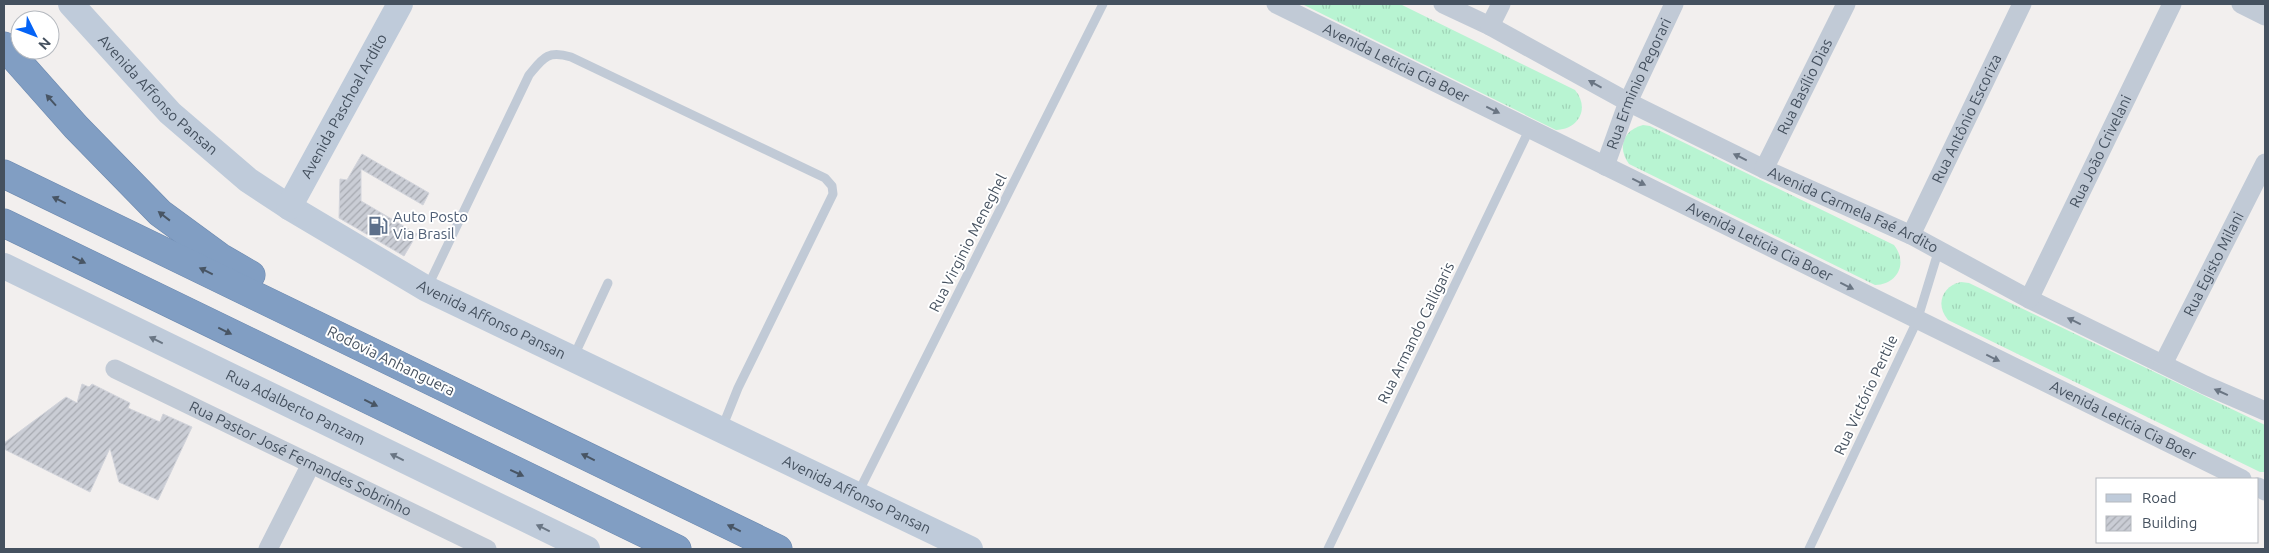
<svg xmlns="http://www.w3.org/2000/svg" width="2269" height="553" font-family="Ubuntu,sans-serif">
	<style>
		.grass { fill: url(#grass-tufts) }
		.building { fill: url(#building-hatch); stroke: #d2d4db }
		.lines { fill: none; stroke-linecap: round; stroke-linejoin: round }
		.highway-casing { stroke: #6c89af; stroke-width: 29 }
		.lane { stroke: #c1cad6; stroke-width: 9 }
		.street { stroke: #c1cad6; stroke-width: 19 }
		.secondary { stroke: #bfcbda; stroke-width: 26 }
		.highway { stroke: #819ec3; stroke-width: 28 }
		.oneway { fill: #6a7583 }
		.oneway2 { fill: #485564 }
		.oneway3 { fill: #6a7684 }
		.labels { text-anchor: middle; stroke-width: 4; stroke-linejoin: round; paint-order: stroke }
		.street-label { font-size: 15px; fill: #45515f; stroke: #fff }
		.service-label { font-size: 15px; fill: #4e5e75; stroke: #fff; text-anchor: start }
	</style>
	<defs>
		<pattern id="grass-tufts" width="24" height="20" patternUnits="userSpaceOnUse" patternTransform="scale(1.25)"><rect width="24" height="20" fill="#b8f4d2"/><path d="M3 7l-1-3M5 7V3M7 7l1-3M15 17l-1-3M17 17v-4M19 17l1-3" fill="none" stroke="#a0d3b7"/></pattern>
		<pattern id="building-hatch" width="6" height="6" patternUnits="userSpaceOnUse" patternTransform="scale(1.25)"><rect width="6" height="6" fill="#cacdd5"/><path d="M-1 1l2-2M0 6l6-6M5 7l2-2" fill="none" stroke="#a6a9b0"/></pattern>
	</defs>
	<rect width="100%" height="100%" fill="#f2efee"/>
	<g class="grass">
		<path d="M1302,4H1400L1575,90C1590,108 1579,129 1556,130Z"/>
		<path d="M1643,125L1650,126L1894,245C1908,263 1898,284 1875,285L1629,164C1617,148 1623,130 1643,125Z"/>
		<path d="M1961,282L1969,283L2265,425V472H2260L1948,320C1935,305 1942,286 1961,282Z"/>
	</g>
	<g class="building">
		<path d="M362,154L429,193L423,205L361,169V201L417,234L404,256L339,218L340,179L347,180Z"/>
		<path d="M82,384L89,387L92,384L130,403L128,408L160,422L163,414L192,427L158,500L119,482L110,448L90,492L4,449V443L66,397L77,403Z"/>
	</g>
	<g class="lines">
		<defs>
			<g id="highway">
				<path d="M4,46L76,127L160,213L220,257L251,275"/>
				<path d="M4,174L778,549"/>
				<path d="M4,223L677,549"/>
			</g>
		</defs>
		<use href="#highway" class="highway-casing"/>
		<g class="lane">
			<path d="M428,286L529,75C543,58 547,50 571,57L825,178L832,186L833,194L738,388L722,428"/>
			<path d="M573,358L608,283"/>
			<path d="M858,493L1103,4"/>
			<path d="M1328,549L1530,128"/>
			<path d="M1809,549L1917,321L1939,249"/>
		</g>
		<g class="street">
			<path id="s1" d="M1276,4L2242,479"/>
			<path id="s2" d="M1443,4L1490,26L1628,102L1764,169L1911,235L2029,299L2205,385L2265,411"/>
			<path d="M2241,4L2265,16"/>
			<path d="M1490,26L1501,4"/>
			<path id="s3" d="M1605,166L1628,102L1674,4"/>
			<path id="s4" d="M1764,169L1846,4"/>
			<path id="s5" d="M1911,235L2022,4"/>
			<path id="s6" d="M2029,299L2172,4"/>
			<path id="s7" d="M2163,364L2265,163"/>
			<path id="s8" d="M115,369L487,549"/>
			<path d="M2258,487L2265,491"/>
			<path d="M268,549L311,464"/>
		</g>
		<g class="secondary">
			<path id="s9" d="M71,4L170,113L248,180L289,207L427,289L970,549"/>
			<path id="s10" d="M289,207L400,4"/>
			<path id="s11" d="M4,266L587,549"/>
		</g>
		<use href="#highway" class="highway"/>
	</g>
	<defs><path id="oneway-solid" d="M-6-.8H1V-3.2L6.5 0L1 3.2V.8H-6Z" transform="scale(1.25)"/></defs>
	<g class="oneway">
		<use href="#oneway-solid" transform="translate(1595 84) rotate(-151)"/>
		<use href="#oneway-solid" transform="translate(1493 110) rotate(26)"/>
		<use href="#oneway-solid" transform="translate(1740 157) rotate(-154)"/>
		<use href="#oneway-solid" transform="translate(1639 182) rotate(26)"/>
		<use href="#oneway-solid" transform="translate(1847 286) rotate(26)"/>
		<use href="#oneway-solid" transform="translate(2074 321) rotate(-154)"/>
		<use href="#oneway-solid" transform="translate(1993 358) rotate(26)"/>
		<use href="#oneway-solid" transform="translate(2221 392) rotate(-156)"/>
	</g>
	<g class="oneway2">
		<use href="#oneway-solid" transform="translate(51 100) rotate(-132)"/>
		<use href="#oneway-solid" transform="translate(59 200) rotate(-154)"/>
		<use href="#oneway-solid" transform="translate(164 216) rotate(-142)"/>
		<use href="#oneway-solid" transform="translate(79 260) rotate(26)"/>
		<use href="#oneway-solid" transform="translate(206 271) rotate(-154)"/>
		<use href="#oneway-solid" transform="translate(225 331) rotate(26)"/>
		<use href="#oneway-solid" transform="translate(371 403) rotate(26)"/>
		<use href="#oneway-solid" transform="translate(588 457) rotate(-154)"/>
		<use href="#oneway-solid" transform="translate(517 473) rotate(25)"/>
		<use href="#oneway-solid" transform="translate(734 528) rotate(-154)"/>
	</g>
	<g class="oneway3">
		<use href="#oneway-solid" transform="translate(156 340) rotate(-154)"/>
		<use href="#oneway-solid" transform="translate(397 457) rotate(-154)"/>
		<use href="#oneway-solid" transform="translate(543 528) rotate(-154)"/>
	</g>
	<defs>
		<symbol id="fuel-bare" viewBox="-9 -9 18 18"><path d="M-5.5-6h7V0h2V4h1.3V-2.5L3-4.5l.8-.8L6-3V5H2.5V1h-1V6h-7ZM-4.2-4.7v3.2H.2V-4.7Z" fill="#5c6f8a" stroke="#fff" stroke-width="2.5" paint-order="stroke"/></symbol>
	</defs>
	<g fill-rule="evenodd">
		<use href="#fuel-bare" x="364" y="212" width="28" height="28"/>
	</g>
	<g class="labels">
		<g class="street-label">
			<text dy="5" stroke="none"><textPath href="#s1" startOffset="134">Avenida Leticia Cia Boer</textPath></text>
			<text dy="5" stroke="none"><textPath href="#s3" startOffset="89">Rua Erminio Pegorari</textPath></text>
			<text dy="5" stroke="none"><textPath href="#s4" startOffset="92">Rua Basílio Dias</textPath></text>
			<text dy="5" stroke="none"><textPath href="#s9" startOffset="126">Avenida Affonso Pansan</textPath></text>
			<text dy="5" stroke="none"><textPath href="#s10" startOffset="115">Avenida Paschoal Ardito</textPath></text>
			<text dy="5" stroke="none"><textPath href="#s5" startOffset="129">Rua Antônio Escoriza</textPath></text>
			<text dy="5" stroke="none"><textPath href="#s6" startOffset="164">Rua João Crivelani</textPath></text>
			<text dy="5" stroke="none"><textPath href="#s2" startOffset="459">Avenida Carmela Faé Ardito</textPath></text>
			<text dy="5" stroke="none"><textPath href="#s1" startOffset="539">Avenida Leticia Cia Boer</textPath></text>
			<text transform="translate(968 243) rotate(-63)" y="5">Rua Virginio Meneghel</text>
			<text dy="5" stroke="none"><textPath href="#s7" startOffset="112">Rua Egisto Milani</textPath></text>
			<text dy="5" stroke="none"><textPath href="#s9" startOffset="531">Avenida Affonso Pansan</textPath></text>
			<text transform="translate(1416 333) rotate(-64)" y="5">Rua Armando Calligaris</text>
			<text transform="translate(391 361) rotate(26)" y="5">Rodovia Anhanguera</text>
			<text transform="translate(1866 395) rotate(-65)" y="5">Rua Victório Pertile</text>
			<text dy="5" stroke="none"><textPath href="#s11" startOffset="324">Rua Adalberto Panzam</textPath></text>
			<text dy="5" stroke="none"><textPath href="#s1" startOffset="944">Avenida Leticia Cia Boer</textPath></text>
			<text dy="5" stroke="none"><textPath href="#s8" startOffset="206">Rua Pastor José Fernandes Sobrinho</textPath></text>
			<text dy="5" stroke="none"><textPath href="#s9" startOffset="936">Avenida Affonso Pansan</textPath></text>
		</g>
		<g class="service-label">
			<text x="393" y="222">Auto Posto<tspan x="393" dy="17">Via Brasil</tspan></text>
		</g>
	</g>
	<rect width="2269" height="553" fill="none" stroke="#45515f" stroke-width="10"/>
	<rect x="2096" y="478" width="162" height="65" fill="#ffffff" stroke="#b5b9bf"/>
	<rect x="2106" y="494" width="25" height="8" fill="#bfcbda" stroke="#b5b9bf"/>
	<text x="2142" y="503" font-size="15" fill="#45515f">Road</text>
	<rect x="2106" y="516" width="25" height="15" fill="url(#building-hatch)" stroke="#b5b9bf"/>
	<text x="2142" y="528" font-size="15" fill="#45515f">Building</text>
	<g transform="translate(35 35) rotate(132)"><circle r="24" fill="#ffffff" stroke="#b5b9bf"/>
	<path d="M0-4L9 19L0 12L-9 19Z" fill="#0463f6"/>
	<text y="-8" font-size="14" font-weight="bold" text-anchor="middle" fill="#45515f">N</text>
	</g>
</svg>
